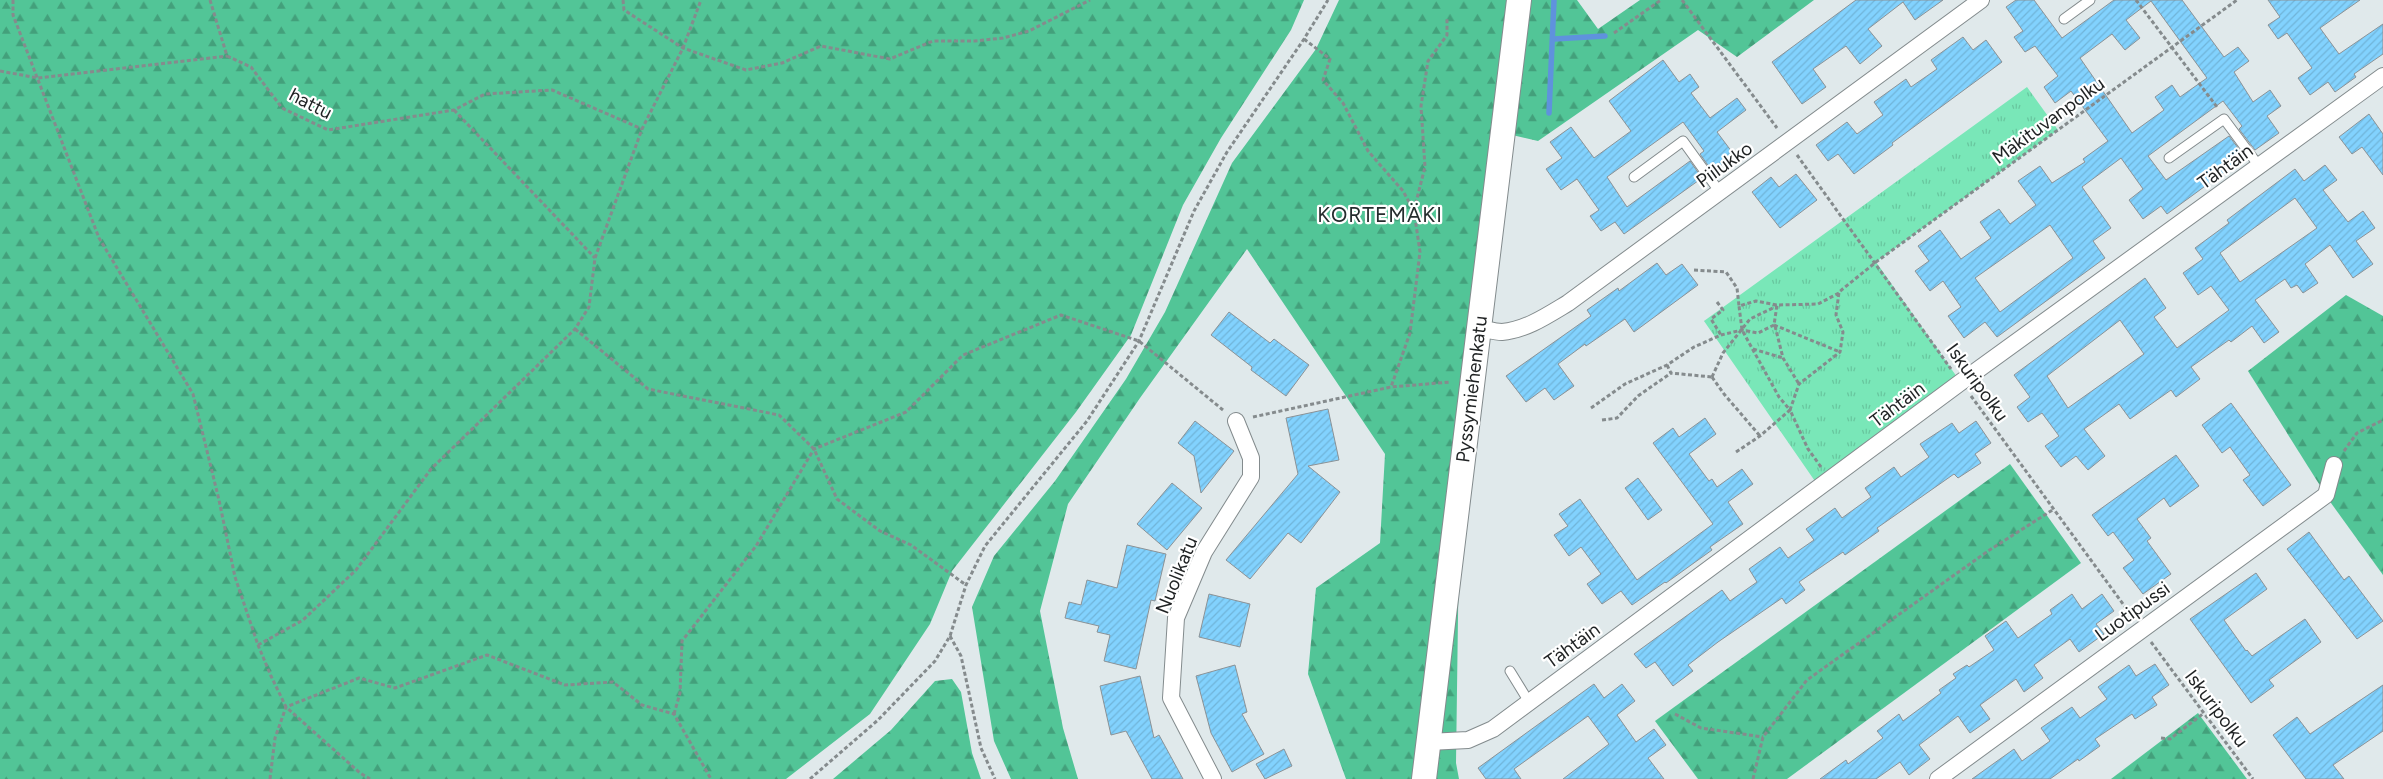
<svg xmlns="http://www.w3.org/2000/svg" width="2383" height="779" font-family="Figtree,sans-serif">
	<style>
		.grass { fill: url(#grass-tufts) }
		.forest { fill: url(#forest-firs) }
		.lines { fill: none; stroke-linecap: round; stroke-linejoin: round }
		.stream { stroke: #5f92dd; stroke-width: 5.5 }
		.building { fill: url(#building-hatch); stroke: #8b9296; fill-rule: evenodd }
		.lane-casing { stroke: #838b8d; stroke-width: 11 }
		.street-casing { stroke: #838b8d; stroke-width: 18 }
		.secondary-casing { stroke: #838b8d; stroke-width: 26 }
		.path { stroke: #858b8d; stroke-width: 3; stroke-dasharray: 4 2.5; stroke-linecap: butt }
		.lane { stroke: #fff; stroke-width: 9 }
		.street { stroke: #fff; stroke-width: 16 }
		.secondary { stroke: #fff; stroke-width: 24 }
		.labels { text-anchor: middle; stroke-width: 4.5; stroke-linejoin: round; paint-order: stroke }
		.street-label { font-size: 19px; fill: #1f2223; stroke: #fff }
		.quarter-label { font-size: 21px; letter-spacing: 1px; fill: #262d2e; stroke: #fff }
	</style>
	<defs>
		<pattern id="grass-tufts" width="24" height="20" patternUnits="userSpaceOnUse" patternTransform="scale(1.25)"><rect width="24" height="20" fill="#79e7b8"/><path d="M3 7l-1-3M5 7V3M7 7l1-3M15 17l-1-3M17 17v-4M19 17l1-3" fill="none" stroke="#68c69e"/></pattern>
		<pattern id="forest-firs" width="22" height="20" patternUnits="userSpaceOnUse" patternTransform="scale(1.25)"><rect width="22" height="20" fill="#52c597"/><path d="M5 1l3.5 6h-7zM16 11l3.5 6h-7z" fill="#43a07b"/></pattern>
		<pattern id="building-hatch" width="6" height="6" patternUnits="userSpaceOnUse" patternTransform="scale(1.25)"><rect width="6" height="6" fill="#82d2fe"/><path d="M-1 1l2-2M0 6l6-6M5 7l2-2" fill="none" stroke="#70b4d9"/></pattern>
	</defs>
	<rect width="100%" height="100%" fill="#e0e9eb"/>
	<path class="grass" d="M2027,87L2058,130L1876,262L1957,377L1819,487L1704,321Z"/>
	<g class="forest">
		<path d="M0,0H1304L1291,30L1221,138L1183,205L1131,335L1076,412L952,571L930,624L870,714L786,779H0Z"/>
		<path d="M1339,0H1577L1598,29L1640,0H1814L1737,57L1698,30L1538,141L1491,130L1461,398L1456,763L1459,779H1346L1308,674L1316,588L1380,543L1385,454L1247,249L1140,398L1068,504L1040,611L1063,728L1078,779H1011L994,741L972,607L994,556L1055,481L1126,379L1165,312L1232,163L1316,49Z"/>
		<path d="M2346,295L2383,316V575L2331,503L2248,371Z"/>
		<path d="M2010,464L2081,563L1787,779H1698L1655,721Z"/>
		<path d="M952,679L961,692L972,753L981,779H833L891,730L935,681Z"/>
		<path d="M2198,713L2247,779H2111Z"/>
	</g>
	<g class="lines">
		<g class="stream">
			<path d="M1554,39L1605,36"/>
			<path d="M1549,113L1554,0"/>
		</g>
	</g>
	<g class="building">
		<path d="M1856,0H1943L1915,20L1903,2L1868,29L1882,46L1860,64L1846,46L1813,69L1826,87L1802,104L1772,62Z"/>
		<path d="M2016,0H2034L2062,38L2114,0H2182L2224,57L2238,47L2249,61L2234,72L2253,102L2270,90L2281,106L2267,116L2279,133L2255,150L2239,129L2242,126L2223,101L2148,156L2166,180L2229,136L2245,157L2167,214L2161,206L2143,219L2129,200L2143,189L2121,158L2082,187L2111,228L2093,241L2105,258L1997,337L1985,322L1964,338L1948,316L1961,307L1943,281L1930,291L1915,271L1929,261L1918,246L1940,230L1961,259L1991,238L1980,222L1999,209L2010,224L2036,205L2018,181L2040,166L2052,183L2085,162L2083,159L2108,141L2071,91L2055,103L2044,87L2058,76L2035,46L2025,52L2014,37L2023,31L2006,7ZM2151,1L2207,78L2180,97L2172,85L2155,97L2164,110L2132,133L2080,58L2112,34L2125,50L2140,38L2126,20ZM2050,225L2073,258L2000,312L1975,278Z"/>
		<path d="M2268,0H2360L2320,28L2339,54L2383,24V54L2354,74L2356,77L2335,92L2328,82L2310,95L2298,78L2312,68L2287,33L2278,39L2268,25L2280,17Z"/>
		<path d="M1963,37L1973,50L1986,40L2002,62L1892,143L1893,145L1854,174L1838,154L1828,161L1816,145L1847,122L1857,134L1883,115L1874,102L1906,79L1911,87L1937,69L1931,60Z"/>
		<path d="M1663,60L1679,82L1690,74L1699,87L1691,93L1710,118L1737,98L1746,110L1717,132L1735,156L1712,171L1700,154L1704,151L1683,122L1607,177L1627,207L1690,161L1702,178L1624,234L1615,222L1601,231L1590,216L1599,210L1577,179L1561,190L1546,169L1562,158L1550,142L1571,127L1594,158L1631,131L1609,101Z"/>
		<path d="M2369,114L2383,134V175L2362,147L2352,154L2339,137Z"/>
		<path d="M2325,165L2337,180L2323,190L2348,222L2363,211L2375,228L2356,241L2373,264L2353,278L2330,245L2305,264L2318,283L2303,293L2297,285L2291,288L2285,279L2255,300L2279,332L2264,343L2252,326L2231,342L2229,340L2191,367L2200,379L2176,397L2171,390L2130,419L2119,404L2084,429L2105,456L2088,470L2076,456L2061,467L2045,446L2059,436L2042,413L2028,422L2017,407L2030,397L2014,375L2145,278L2166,308L2154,317L2177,348L2229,310L2211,286L2198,295L2183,273L2203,259L2195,248L2229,223L2227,220L2295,169L2304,181ZM2295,198L2317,228L2240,282L2220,253ZM2120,320L2144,354L2068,408L2047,376Z"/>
		<path d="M1796,174L1817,200L1780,228L1752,192L1771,177L1779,187Z"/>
		<path d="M1657,263L1666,275L1682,264L1698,285L1634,332L1625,319L1586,346L1585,344L1558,364L1574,386L1554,400L1545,388L1526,402L1506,376L1591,316L1587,310L1618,288L1619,291Z"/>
		<path d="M1229,312L1270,343L1274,339L1309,365L1286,396L1251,370L1252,367L1211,335Z"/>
		<path d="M2231,403L2291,485L2263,506L2243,480L2250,475L2230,447L2222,453L2202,425Z"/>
		<path d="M1328,409L1339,460L1308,466L1340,492L1301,543L1288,533L1250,579L1226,560L1298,474L1286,418Z"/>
		<path d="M1705,418L1716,434L1689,454L1709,481L1712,479L1717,487L1742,469L1753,484L1728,502L1743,524L1710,547L1712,550L1666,583L1665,582L1632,605L1621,591L1602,604L1587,584L1601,574L1581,547L1569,556L1554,535L1568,526L1559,514L1580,499L1637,580L1713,524L1653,443L1673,428L1679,437Z"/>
		<path d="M1195,421L1234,451L1201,493L1194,456L1178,443Z"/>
		<path d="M1976,421L1991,443L1975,454L1981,463L1958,478L1954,474L1877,528L1879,531L1845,555L1843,552L1799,582L1805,590L1786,604L1782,598L1718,642L1688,665L1693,671L1673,686L1655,662L1646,668L1634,654L1722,590L1730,601L1757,582L1749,569L1780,547L1788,558L1814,540L1806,529L1835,508L1842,518L1871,497L1865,488L1894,467L1901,477L1929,457L1920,444L1952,423L1959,433Z"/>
		<path d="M2176,455L2199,486L2170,507L2164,498L2137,519L2151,538L2147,541L2171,574L2143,594L2123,568L2134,560L2113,532L2108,536L2092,515Z"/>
		<path d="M1638,478L1662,510L1648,520L1625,488Z"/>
		<path d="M1172,483L1202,508L1167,550L1137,524Z"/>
		<path d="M2309,532L2344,580L2349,576L2383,621L2357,639L2287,549Z"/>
		<path d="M1127,545L1166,554L1155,601L1151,600L1136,669L1104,661L1110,635L1097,632L1099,626L1065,618L1069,602L1081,605L1087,580L1117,588Z"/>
		<path d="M2256,573L2267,589L2224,620L2246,651L2247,650L2252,656L2305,619L2321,642L2269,680L2274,686L2251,703L2190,619Z"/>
		<path d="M1209,594L1250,604L1240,647L1199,637Z"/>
		<path d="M2072,594L2082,609L2102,594L2114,611L2096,624L2104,634L2079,652L2070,639L2034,665L2043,678L2024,692L2016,679L1980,705L1990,719L1970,733L1958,716L1919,745L1930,759L1909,775L1900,762L1876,779H1820L1846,760L1848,764L1883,738L1877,731L1899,714L1903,721L1941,693L1939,690L1956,678L1953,674L1967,665L1969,667L1994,650L1985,636L2006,621L2018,638L2052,614L2050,610Z"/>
		<path d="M2155,664L2169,685L2152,697L2157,705L2135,719L2132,714L2095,739L2100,746L2079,761L2078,759L2050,779H1972L2014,749L2022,761L2050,741L2041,728L2072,707L2080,718L2107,699L2098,687L2129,665L2136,676Z"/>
		<path d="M1235,665L1247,712L1242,714L1264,754L1232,772L1211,733L1196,676Z"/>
		<path d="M1140,676L1154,738L1159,735L1183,779H1152L1126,731L1111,735L1100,686Z"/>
		<path d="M1594,684L1604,698L1622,684L1635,701L1617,715L1636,742L1654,729L1666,745L1648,758L1664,779H1563L1609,744L1588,716L1514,769L1521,779H1486L1478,768Z"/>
		<path d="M2383,685V731L2333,765L2344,779H2306L2273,735L2297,717L2310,734Z"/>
		<path d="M1284,749L1292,766L1265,779L1256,764Z"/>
	</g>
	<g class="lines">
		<defs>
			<g id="lane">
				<path d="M2064,19L2090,0"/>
				<path d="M2169,158L2224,119L2259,166"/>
				<path d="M1634,177L1683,141L1719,191"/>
				<path d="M1510,671L1529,702"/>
			</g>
			<g id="street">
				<path d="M1478,328C1486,329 1494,332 1502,332C1526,330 1548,315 1568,303L1981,0"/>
				<path d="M1428,742L1468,740L1493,729L1961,382L2383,76"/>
				<path d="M1213,779L1171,698L1176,618L1204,552L1251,477V458L1236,421"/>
				<path d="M1938,779L2326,495L2334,465"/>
			</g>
			<path id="secondary" d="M1424,779L1519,0"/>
		</defs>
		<use href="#lane" class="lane-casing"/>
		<use href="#street" class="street-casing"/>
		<use href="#secondary" class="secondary-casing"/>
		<g class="path">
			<path d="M13,0V15L99,238L193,394L219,500L235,577L258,645L271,676L286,707L360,773L370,779"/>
			<path d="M210,0L227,56L251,67L282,108L328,130L454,110L485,94L552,90L642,129"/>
			<path d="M623,0L624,10L683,48L746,70L782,63L821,46L890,59L933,41H975L1003,38L1029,31L1090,0"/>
			<path d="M1682,0L1777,128"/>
			<path d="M2136,0L2217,107"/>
			<path d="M1614,33L1661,0"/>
			<path d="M1304,39L1330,59L1323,80L1343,103L1368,151L1403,191L1414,211L1420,252L1410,333L1391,387"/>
			<path d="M0,71L38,78L227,56"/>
			<path d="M454,110L595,258"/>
			<path d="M1797,155L1951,369"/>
			<path d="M1414,210L1425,167L1421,106L1428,61L1447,35V18"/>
			<path d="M1694,270L1726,272L1737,288L1739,306"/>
			<path d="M1717,302L1723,310L1711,319L1721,335"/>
			<path d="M1774,325L1840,352"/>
			<path d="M1775,326L1783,358L1799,384"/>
			<path d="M575,329L648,389L779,415L814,449L837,499L880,531L911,545L966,585"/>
			<path d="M1753,349L1783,358"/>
			<path d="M1667,365L1671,373L1712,377"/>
			<path d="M1712,377L1723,353L1750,319L1777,306"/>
			<path d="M1712,377L1724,394L1760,436"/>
			<path d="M1971,396L2131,615"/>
			<path d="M1591,408L1625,384L1667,365L1694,347L1721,335L1742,330L1758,333L1774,325L1777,305"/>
			<path d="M1253,417L1391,387L1451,382"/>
			<path d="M1602,420L1617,418L1638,396L1671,373"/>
			<path d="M2344,451L2357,433L2383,420"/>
			<path d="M1736,452L1760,436L1790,410L1779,397L1742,330L1739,306L1756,301L1777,305L1818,304L1839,293"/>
			<path d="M1821,467L1808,449L1790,410L1799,384L1840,352L1843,332L1836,315L1839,292L1876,262L2237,0"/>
			<path d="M950,636L961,656L981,748L995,779"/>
			<path d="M2151,642L2253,779"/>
			<path d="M258,645L303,620L356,570L431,469L575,329L589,307L595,258L642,129L683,48L701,0"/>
			<path d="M674,714L680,693L682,641L756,546L814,449L906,412L963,355L1061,315L1139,341L1223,410"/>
			<path d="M1675,714L1701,728L1763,737"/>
			<path d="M2161,738L2170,739L2204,713"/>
			<path d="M270,779L275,738L286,707L359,678L395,688L487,655L565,685L613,682L642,705L674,714L711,779"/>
			<path d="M810,779L878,720L935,661L950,636L966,585L985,546L1087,421L1139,341L1194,211L1227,152L1304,39L1328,0"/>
			<path d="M1753,779L1763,737L1807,680L1988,551L2054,509"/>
		</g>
		<use href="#lane" class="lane"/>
		<use href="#street" class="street"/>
		<use href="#secondary" class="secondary"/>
	</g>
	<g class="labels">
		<g class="street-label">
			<text transform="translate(311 103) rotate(27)" y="7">hattu</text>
			<text transform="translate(2048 120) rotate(-36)" y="7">Mäkituvanpolku</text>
			<text transform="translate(1724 164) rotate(-36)" y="7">Piilukko</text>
			<text transform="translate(2225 166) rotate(-36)" y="7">Tähtäin</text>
			<text transform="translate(1978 382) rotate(54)" y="7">Iskuripolku</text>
			<text transform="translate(1471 389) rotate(-83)" y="7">Pyssymiehenkatu</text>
			<text transform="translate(1897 404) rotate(-37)" y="7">Tähtäin</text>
			<text transform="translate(1176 575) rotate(-68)" y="7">Nuolikatu</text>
			<text transform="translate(2132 611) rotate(-36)" y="7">Luotipussi</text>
			<text transform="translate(1572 645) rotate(-36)" y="7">Tähtäin</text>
			<text transform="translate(2217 708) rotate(53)" y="7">Iskuripolku</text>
		</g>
		<g class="quarter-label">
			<text x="1380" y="222">KORTEMÄKI</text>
		</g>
	</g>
</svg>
